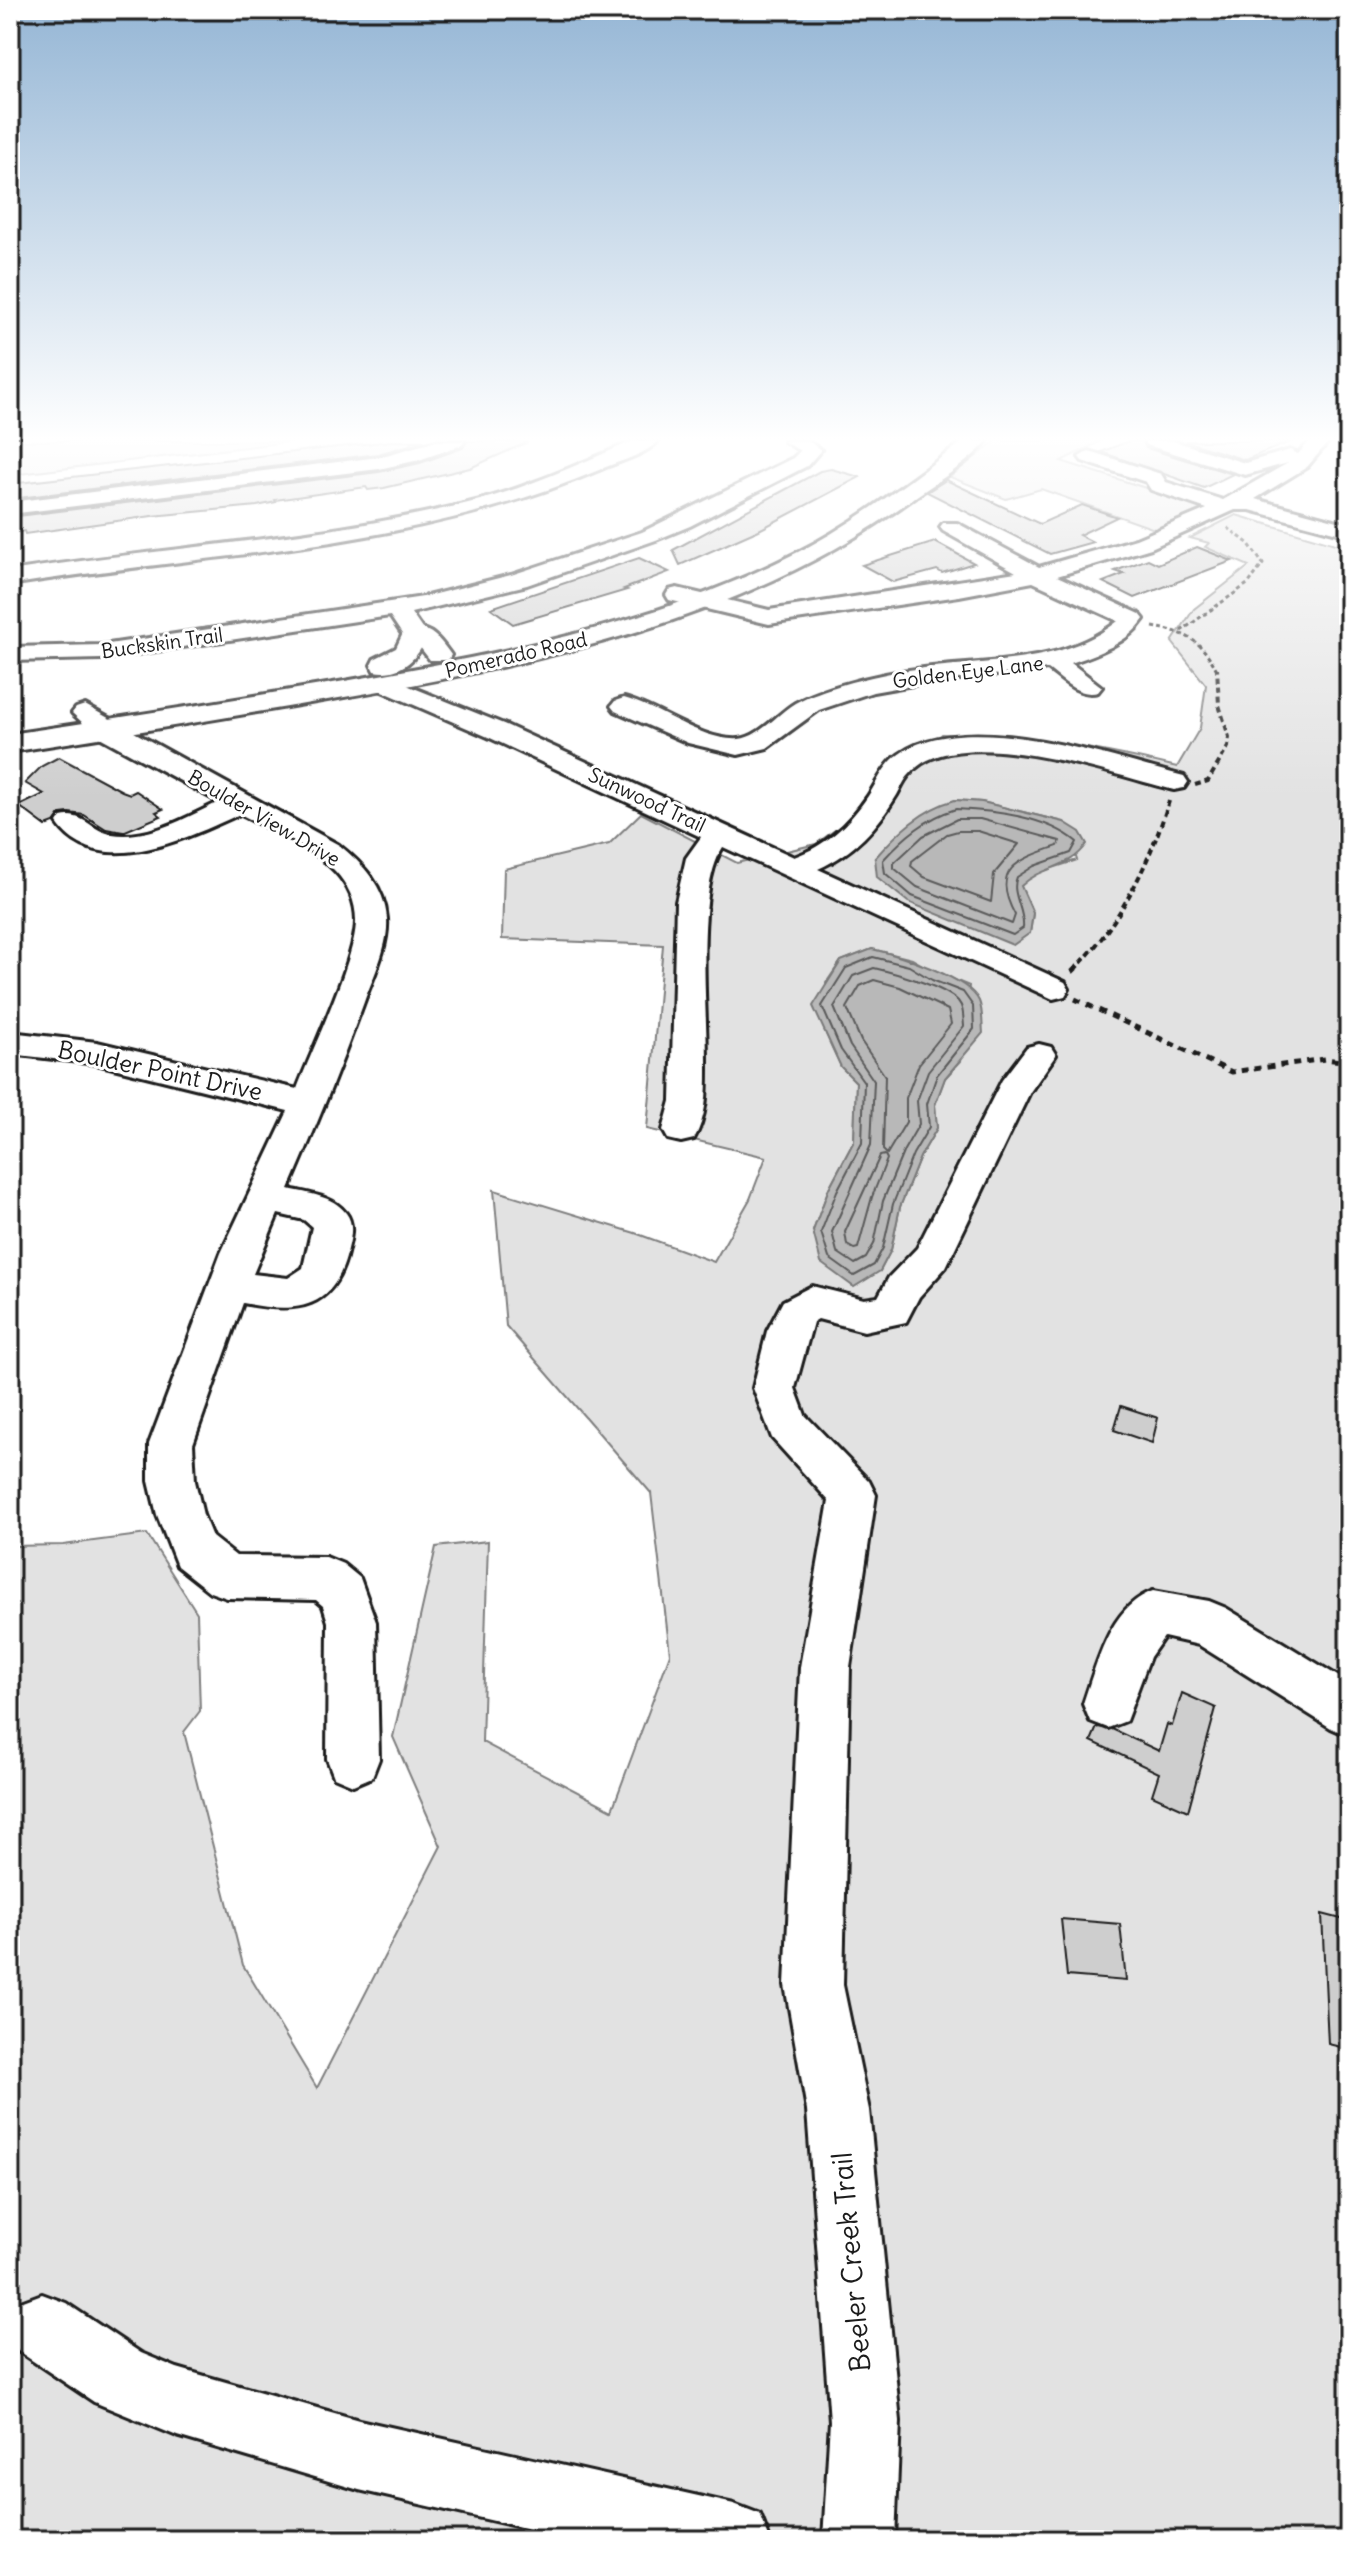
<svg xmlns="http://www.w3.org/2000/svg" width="1359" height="2550" font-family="Delius,sans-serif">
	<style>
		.green { fill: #e2e2e2; stroke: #7f7f7f; stroke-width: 2; fill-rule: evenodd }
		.water { fill: #b8b8b8; stroke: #7a7a7a; stroke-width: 2 }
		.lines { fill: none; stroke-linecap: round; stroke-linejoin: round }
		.shore { stroke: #5a5a5a; stroke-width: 2 }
		.building { fill: #cecece; stroke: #1c1c1c; stroke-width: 2 }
		.minor-casing { stroke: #1c1c1c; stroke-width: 6 }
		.major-casing { stroke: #1c1c1c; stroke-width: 6 }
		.path-far2 { stroke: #1c1c1c; stroke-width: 3; stroke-dasharray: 4 3; stroke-linecap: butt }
		.path-far1 { stroke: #1c1c1c; stroke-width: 4; stroke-dasharray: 6 4; stroke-linecap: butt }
		.path { stroke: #1c1c1c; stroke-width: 5; stroke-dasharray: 7 6; stroke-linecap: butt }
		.minor { fill: #fff; fill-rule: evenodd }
		.major { fill: #fff; fill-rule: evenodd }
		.labels { text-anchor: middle; stroke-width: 6; stroke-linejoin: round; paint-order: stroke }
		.far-street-label { font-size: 20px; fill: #1c1c1c; stroke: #fff }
		.street-label { font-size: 24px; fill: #1c1c1c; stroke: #fff }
		.near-street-label { font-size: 28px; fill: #1c1c1c; stroke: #fff }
	</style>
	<rect width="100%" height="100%" fill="#fff"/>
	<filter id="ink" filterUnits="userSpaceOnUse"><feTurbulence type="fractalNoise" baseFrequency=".0125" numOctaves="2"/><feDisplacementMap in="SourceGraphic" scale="16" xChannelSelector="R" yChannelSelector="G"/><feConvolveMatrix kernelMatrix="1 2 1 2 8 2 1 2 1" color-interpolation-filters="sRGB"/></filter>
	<g filter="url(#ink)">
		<g class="green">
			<path d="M10,441H296L10,475Z"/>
			<path d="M996,441H1101L1061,461L1212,509L1163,532L1041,489L1006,499L950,477Z"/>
			<path d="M1236,515L1349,548V2540H10V1546L63,1545L147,1534L197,1613L200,1711L184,1732L243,1965L317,2088L441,1846L393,1737L436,1547L488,1541L482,1742L612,1810L670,1654L651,1493L506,1326L494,1190L635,1233L714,1262L750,1199L766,1157L647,1129L663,945L502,939L504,869L609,844L641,813L737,863L816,844L909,775L942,734C1022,735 1099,748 1177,767L1200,728L1206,685L1172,642L1194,609L1249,566L1205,547L1209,543L1190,538ZM955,800L982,802L1064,822L1077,860L1034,874L1020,886L1033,914L1030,933L875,858L914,821ZM872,949L912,959L935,972L969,986L961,1061L945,1078L935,1105L937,1128L920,1157L900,1207L891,1250L880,1271L813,1231L829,1188L854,1141L856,1082L841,1067L826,1034V983L841,961Z"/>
		</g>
		<g class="water">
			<path d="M955,800L982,802L1064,822L1080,832L1087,844C1069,870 1045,864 1021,886L1033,913L1030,933L1013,945L908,902L877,877L875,858C897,833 922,809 955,800Z"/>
			<path d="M872,949C898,955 968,977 979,1001C983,1010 982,1023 983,1033L945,1078L935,1105L937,1128L920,1157L900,1207L891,1250L880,1271L854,1287L821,1263L813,1231L829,1188L854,1141L856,1082L841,1067L813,1006L841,961Z"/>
		</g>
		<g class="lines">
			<g class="shore">
				<path d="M956,809C995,811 1046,816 1077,842L1071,853L1034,866L1017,877C1010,893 1025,910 1023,928L1013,935L912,896L885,873L883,860C904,837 926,818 956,809Z"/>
				<path d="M957,819H980L1060,841L1058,846C1017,860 990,869 1015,915L1012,924L917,887L894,868V863L923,836Z"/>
				<path d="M958,831H978L1019,844L994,874L991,902L924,877L911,866L912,861L947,834Z"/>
				<path d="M873,957L909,966L932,980L963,992L973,1006L974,1029L937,1075L927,1104L929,1127L913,1154L893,1204L883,1248L874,1265L854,1276L829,1258L821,1232L837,1191L862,1143L864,1082L841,1050L822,1006L846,968Z"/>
				<path d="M874,968C895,973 943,986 958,1001C964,1008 963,1017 964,1026L928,1071L917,1101L919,1124L904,1150L883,1201L874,1244L866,1258L855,1264L837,1252L832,1232L871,1145L874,1081L850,1046L834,1007L853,976Z"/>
				<path d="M874,980L900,987L948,1010L951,1024L919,1064L906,1098V1122L887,1154L883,1150L885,1076L861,1041L847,1008L860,986Z"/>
				<path d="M885,1155L887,1159L872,1197L858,1248L854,1249L847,1245L845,1232L880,1156Z"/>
			</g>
		</g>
		<g class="building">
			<path d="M391,441H424L378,454L10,499V484Z"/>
			<path d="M467,441L528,442L470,468L384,488L368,490L366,487L275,500L276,502L257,506L152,516L25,534L24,531L10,533V517L379,472L420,463L463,448Z"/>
			<path d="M1129,441H1142L1146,448L1233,474L1204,488L1101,452Z"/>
			<path d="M1185,441H1292L1245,460Z"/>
			<path d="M831,469L860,477L759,530L680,565L673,550L820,471Z"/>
			<path d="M946,480L1040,524L1082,505L1117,517L1079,535L1093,542L1050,554L927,492Z"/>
			<path d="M935,542L974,563L942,573L937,570L893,582L862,565Z"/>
			<path d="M1197,547L1232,561L1135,598L1103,582L1124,574L1115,571L1148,559L1158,564Z"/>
			<path d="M639,558L669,572L624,589L627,590L513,624L491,608Z"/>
			<path d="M59,757L122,791L130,794L136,791L163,809L156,812L161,816L123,832L106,829L84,815L69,813L61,814L54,823L46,826L19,806L44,794L25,783L42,766Z"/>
			<path d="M1121,1406L1158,1418L1152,1443L1114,1430Z"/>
			<path d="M1182,1693L1216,1708L1188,1811L1152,1795L1159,1773L1091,1741L1097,1727L1112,1729L1159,1751L1167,1724L1172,1726Z"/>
			<path d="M1322,1914L1349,1921V2049L1328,2044Z"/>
			<path d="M1061,1919L1120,1924L1126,1981L1067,1976Z"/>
		</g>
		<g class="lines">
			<defs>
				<g id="minor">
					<path d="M436,441H464L462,445L419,460L379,469L10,514V502L379,457Z"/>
					<path d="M633,441H658C646,455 616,462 599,470C412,550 207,553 10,585V571C162,547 318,540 468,503C525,489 579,464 633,441Z"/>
					<path d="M784,441H808L821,450L807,466L690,526L656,540L527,585L411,613L422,629C435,632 443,644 451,655L448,660H430L416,642L406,640L390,616L102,659L10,661V647L102,645L423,597L511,575L642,532L793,458L800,451Z"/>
					<path d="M1145,441H1174L1245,463L1290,450L1298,454L1310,441H1329L1307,467L1255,499L1349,524V536L1250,510H1235L1151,548L1057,576L1140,614L1144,619C1128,643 1097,654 1071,663L1102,687L1098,692C1078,697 1063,680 1048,669L924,683L873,692L819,710L767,748L738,755L688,743L615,711L611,706L615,701L624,698C659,707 703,742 739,739C760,737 778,713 795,703C809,695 825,690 841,685C868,677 896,671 924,668C991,660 1062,665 1118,621L1033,582L959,596L769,624L669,600L666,595L669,590L677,588L769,610L1016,572L943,531L940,527L943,523H957L1039,567L1136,539L1207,509L1151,490L1146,482L1082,461L1079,457L1089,451L1161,474L1166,482L1223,500L1288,463L1245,475L1147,445Z"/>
					<path d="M384,676L506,725L794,857C826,846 849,824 868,796C876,784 882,770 892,760C955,702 1111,758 1184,776L1188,782L1184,788L1174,790C1114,775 955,719 910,774C904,780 901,788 897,795C877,828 854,853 818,869L1065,982L1069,989L1065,996L1053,999L723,847C695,889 707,1007 707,1061C707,1088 708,1115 694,1139L681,1142L668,1139L663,1130L671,1101L676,902L686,858L701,837L488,737L375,688L372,683L375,678Z"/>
					<path d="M85,705L339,845C363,864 385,887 387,919C389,946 373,977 364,1002C341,1065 316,1127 289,1189C309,1194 332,1195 346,1213C354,1223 351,1237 348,1249C335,1310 297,1314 243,1303L193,1444L195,1481L203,1515L212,1537L236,1556L326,1557L343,1564L360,1578L376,1622L379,1759L372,1777L353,1785L334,1777L327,1759L328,1622L323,1606L316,1600L227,1598L210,1592L177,1566L157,1515L149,1481V1444L221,1253L288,1111L97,1064L10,1054V1032L97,1042L297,1089C312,1050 356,958 356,921C356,901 348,885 335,871C311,845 271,831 240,814C191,836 98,883 57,823L61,817C83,811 91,831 112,834C149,840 187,817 219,802L96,735L72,713L76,708ZM278,1214L304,1220L312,1227L303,1268L288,1278L253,1274Z"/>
					<path d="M1039,1044L1051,1047L1056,1055L1030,1092L946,1267L919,1297L906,1322L864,1331L818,1319L813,1322L795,1388L805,1415L869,1481L876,1495L850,1667L843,1985L869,2110L900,2421L895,2540H823L830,2421L807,2110L785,1985L800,1667L829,1501L772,1438L753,1388L767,1331L783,1301L812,1286L864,1299L878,1297L889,1277L917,1248L1002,1080L1027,1047Z"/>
					<path d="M1153,1591L1209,1601L1226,1608L1349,1683V1736L1331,1728L1199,1645L1164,1637L1150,1657L1126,1721L1108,1728L1090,1721L1083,1704C1097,1664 1109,1607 1153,1591Z"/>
					<path d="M42,2294L66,2303L141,2353L177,2368L359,2420L734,2504L760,2514L770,2540H577L359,2490L177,2436L94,2402L18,2351L10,2330L18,2303Z"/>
				</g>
				<g id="major">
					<path d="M964,441H987C971,462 933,484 911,500C742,623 535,664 333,699C225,718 118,735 10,752V734C118,718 225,701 333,683C491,656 654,626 798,552C857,522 910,480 964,441Z"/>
					<path d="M414,627L423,629L427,635C420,657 400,677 374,671L371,665L374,659L396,648L405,629Z"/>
				</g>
			</defs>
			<use href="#minor" class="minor-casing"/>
			<use href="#major" class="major-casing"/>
			<g class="path-far2">
				<path d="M1153,627C1186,632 1201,640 1217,670"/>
				<path d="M1181,631L1249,583L1263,564L1249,544L1227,527"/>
			</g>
			<g class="path-far1">
				<path d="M1195,785L1208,781L1228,747L1229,737L1219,705L1217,668"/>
				<path d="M1074,970C1120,924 1150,862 1169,801"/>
			</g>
			<g class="path">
				<path d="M1072,972L1076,968"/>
				<path d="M1075,999L1232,1072L1325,1059L1349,1062"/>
			</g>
			<use href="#minor" class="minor"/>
			<use href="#major" class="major"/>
		</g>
	</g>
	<linearGradient id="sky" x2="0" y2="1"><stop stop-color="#95b6d5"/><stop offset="0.55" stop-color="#fff"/><stop offset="1" stop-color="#fff" stop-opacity="0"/></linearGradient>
	<rect width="1359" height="798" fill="url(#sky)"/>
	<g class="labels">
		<g class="far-street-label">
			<text transform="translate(162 643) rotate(-8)" y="7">Buckskin Trail</text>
			<text transform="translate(516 655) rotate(-13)" y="7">Pomerado Road</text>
			<text transform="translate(968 672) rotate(-7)" y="7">Golden Eye Lane</text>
			<text transform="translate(647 800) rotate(25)" y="7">Sunwood Trail</text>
			<text transform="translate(264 818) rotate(30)" y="7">Boulder View Drive</text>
		</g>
		<g class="street-label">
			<text transform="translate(160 1071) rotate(12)" y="8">Boulder Point Drive</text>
		</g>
		<g class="near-street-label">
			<text transform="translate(851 2262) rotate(-95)" y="10">Beeler Creek Trail</text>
		</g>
	</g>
	<rect width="1359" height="2550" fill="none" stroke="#fff" stroke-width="40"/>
	<rect x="20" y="20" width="1319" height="2510" fill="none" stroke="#1c1c1c" stroke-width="3" filter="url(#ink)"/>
</svg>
